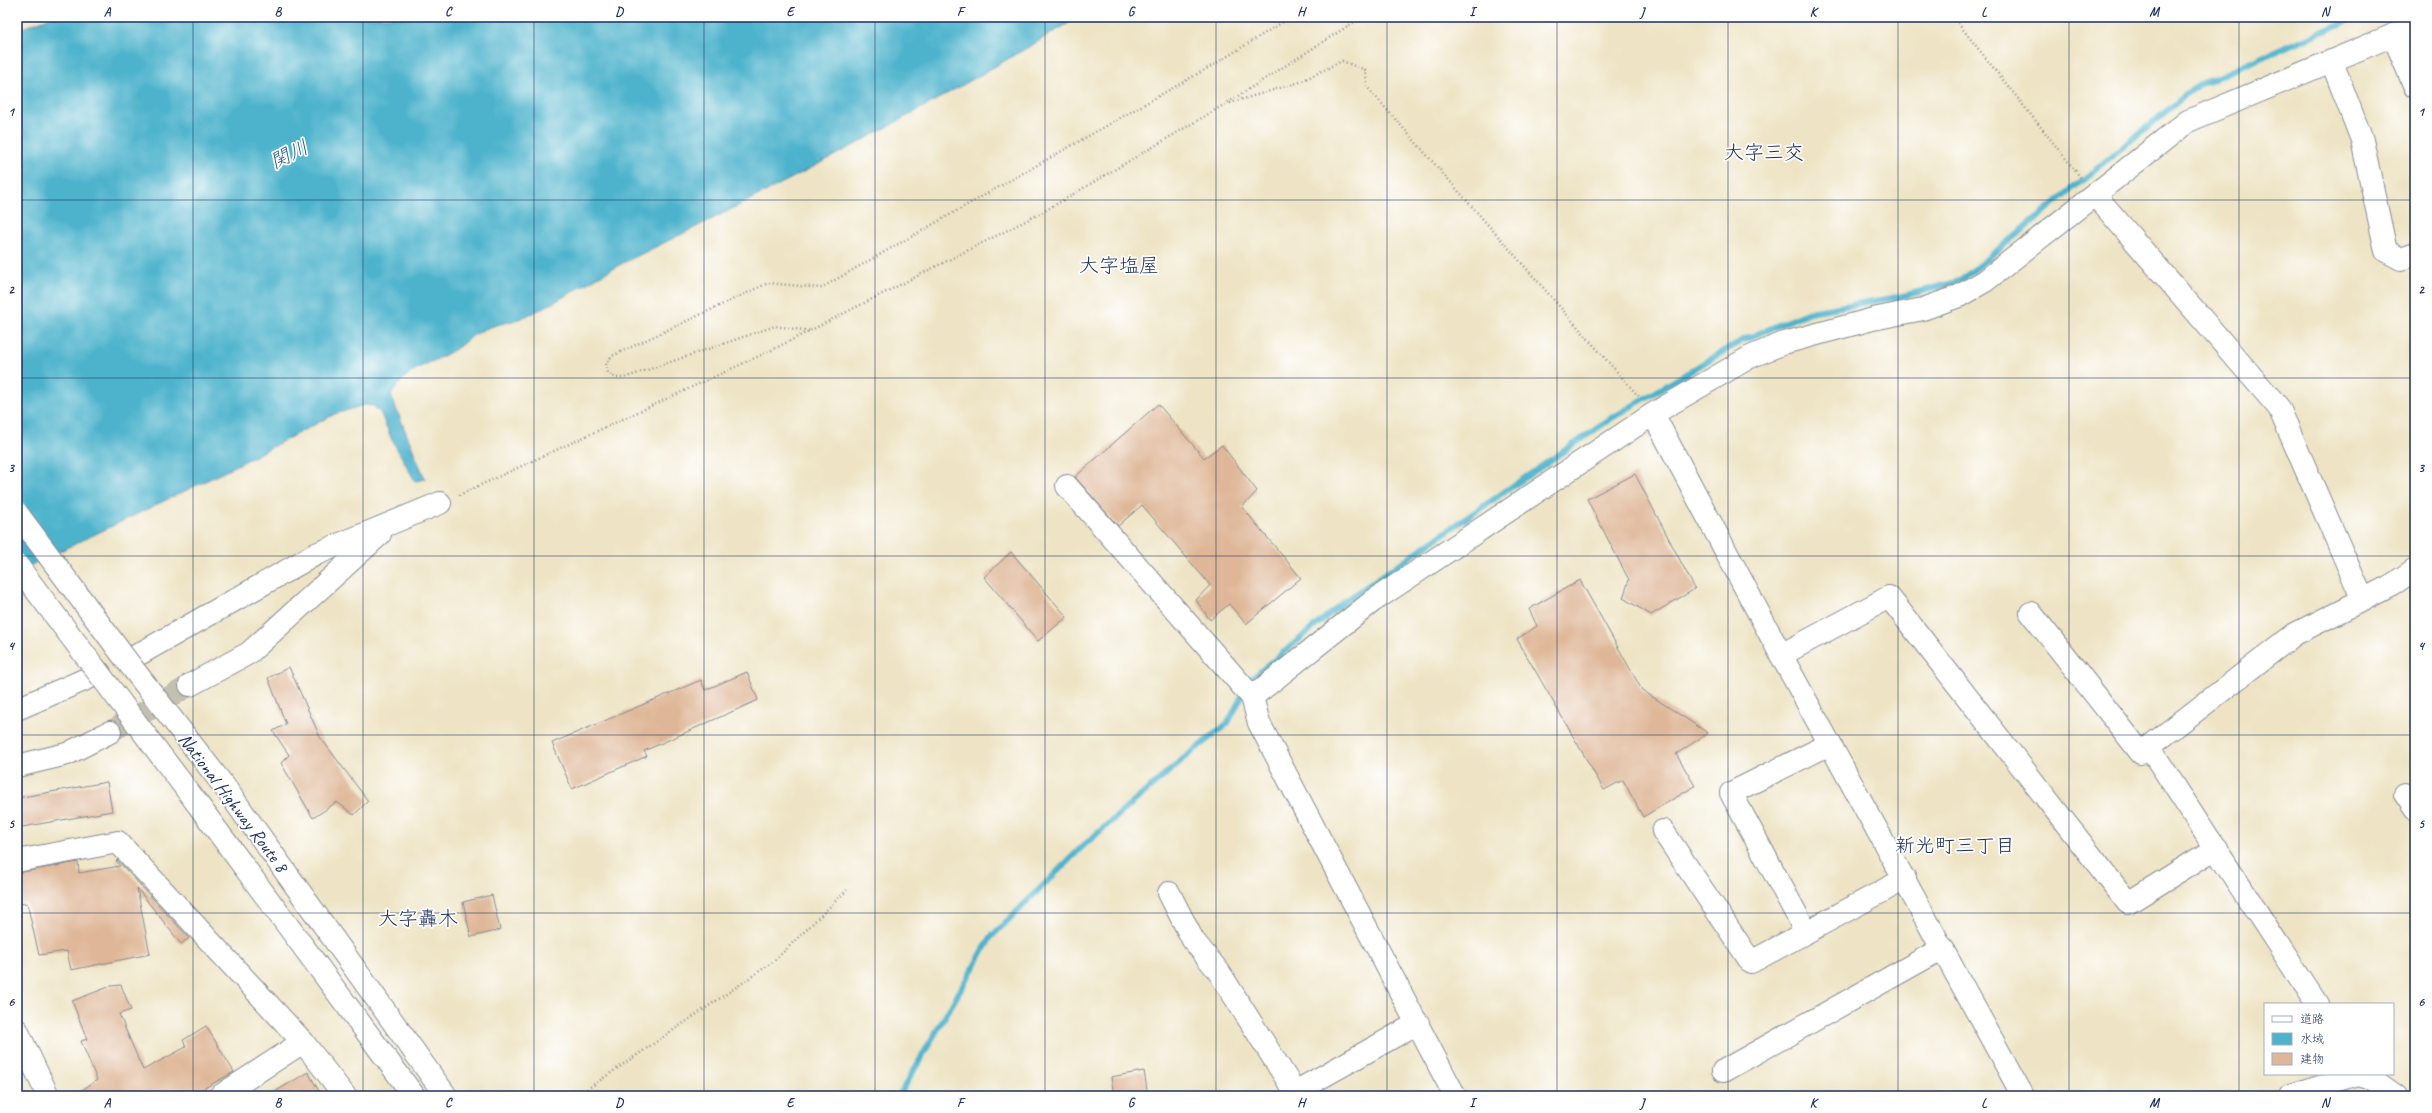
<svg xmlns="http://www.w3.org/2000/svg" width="2432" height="1113" font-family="Caveat,'Klee One',sans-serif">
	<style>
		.water { fill: #4db3cc; stroke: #347195 }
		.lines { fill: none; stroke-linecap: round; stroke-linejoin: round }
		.stream { stroke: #4db3cc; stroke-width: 6 }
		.building { fill: #dfb798 }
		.minor-tunnel { stroke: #c4c0b0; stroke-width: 22; stroke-dasharray: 22 11; stroke-linecap: butt }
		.minor-casing { stroke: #848a92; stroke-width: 24 }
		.highway-casing { stroke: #848a92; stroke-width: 24 }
		.path { stroke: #848a92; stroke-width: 2.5; stroke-dasharray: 1 3; stroke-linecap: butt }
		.minor { stroke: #fff; stroke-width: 22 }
		.highway { stroke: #fff; stroke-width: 22 }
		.highway-bridge-casing { stroke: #848a92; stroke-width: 24; stroke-linecap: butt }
		.highway-bridge { stroke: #fff; stroke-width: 22 }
		.grid { fill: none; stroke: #1b2f5e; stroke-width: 1; stroke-opacity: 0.55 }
		.labels { text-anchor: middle; stroke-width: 3.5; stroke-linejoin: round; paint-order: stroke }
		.street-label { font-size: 19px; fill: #1b2f5e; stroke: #fff }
		.neighbourhood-label { font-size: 20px; fill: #1b2f5e; stroke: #fff }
		.water-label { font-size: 20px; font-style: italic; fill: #2c5d84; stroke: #fff }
		.neatline { fill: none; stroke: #1b2f5e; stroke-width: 1.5 }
		.grid-label { font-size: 13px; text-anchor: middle; font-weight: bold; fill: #1b2f5e }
	</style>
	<rect width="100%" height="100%" fill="#fff"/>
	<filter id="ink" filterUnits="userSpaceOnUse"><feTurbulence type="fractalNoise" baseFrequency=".025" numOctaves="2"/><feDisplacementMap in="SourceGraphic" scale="8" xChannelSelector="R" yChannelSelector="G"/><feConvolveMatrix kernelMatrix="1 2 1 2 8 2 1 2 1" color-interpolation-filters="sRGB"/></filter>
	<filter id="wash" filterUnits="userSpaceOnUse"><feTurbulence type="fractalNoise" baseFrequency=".012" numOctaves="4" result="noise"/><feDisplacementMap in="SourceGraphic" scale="16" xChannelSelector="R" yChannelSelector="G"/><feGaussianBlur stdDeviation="0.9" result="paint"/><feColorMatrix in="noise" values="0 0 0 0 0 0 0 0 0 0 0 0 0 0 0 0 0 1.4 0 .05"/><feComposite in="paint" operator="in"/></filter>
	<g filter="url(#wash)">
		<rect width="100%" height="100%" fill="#eee4c5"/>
		<path class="water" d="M51,17H1079C933,105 782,186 629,260C593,278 561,301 524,317C510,323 493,324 479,332C471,336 464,343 457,348C432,365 406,366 391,396L425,479L415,481L392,440L380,412L373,406L364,405L335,414L224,472L17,572V30Z"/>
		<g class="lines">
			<path class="stream" d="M899,1096L991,937L1084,845L1182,760L1228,723L1250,680L1344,602L1612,418L1741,341L1809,312L1903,296L1960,281L2198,85L2356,17"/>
		</g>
		<g id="blocks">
			<g class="building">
				<path d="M1158,404L1204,458L1222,445L1257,491L1242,507L1301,578L1246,624L1229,604L1210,620L1196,600L1210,585L1142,505L1118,526L1075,477Z"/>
				<path d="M1635,474L1695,589L1651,615L1623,598L1629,580L1587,499Z"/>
				<path d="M1011,552L1067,617L1038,641L984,577Z"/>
				<path d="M1580,580L1642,690L1708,733L1676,754L1695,786L1643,817L1623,780L1604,790L1517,639L1537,626L1529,609Z"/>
				<path d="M289,667L320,737L368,801L354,815L337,802L313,818L281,763L289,755L273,731L286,724L268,678Z"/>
				<path d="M747,672L758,700L644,751L647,756L572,789L552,743L701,680L705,690Z"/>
				<path d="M107,782L112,811L17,828V798Z"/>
				<path d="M117,860L189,938L181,944L137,888L150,954L71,970L67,951L39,955L27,903L19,904L17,873L78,862L79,873L120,866L116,861Z"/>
				<path d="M492,895L500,930L471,937L463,902Z"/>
				<path d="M121,985L131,1010L119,1014L143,1070L186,1047L183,1040L206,1026L234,1072L190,1096H73L97,1080L81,1041L87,1039L72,1001L111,986Z"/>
				<path d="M1144,1071L1148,1096H1114L1111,1077Z"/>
				<path d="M308,1072L322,1096H268Z"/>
			</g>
		</g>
	</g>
	<g filter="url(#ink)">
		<use href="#blocks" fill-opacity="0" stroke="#848a92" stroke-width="1"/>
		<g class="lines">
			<path class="minor-tunnel" d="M110,732L190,685"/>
			<defs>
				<g id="minor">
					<path d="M2393,35L2415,87"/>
					<path d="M2332,62L2362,140L2386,251L2401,259L2415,254"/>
					<path d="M2095,195L2279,408L2363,600"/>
					<path d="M1653,414L1781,655L2023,1096"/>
					<path d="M1067,486L1252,697L1259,723L1455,1096"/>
					<path d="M2031,613L2141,753L2149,747"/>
					<path d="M1781,655L1889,597L2128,903L2216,848"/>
					<path d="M127,661L316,554L440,503"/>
					<path d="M190,685L249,653L380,534"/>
					<path d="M1252,697L1373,601L1653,414L1750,357L1784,343L1873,319L1923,309L1959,296L1985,281L2188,121L2415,26"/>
					<path d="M17,709L100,673"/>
					<path d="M17,766L67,754L110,732"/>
					<path d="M2405,794L2415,809"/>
					<path d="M1663,831L1751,962L1905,879"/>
					<path d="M17,861L118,842L303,1042"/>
					<path d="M1169,893L1193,940L1219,972L1295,1092L1418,1023"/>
					<path d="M1806,932L1731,793L1830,744"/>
					<path d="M2317,1004L2149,747L2295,634L2392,585L2415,569"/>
					<path d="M17,1030L48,1096"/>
					<path d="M1723,1071L1943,948"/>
					<path d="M220,1096L303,1042L345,1096"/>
					<path d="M2291,1096L2358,1075L2372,1079L2396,1096"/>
				</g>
				<g id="highway">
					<path d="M224,786L446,1096"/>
					<path d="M196,802L414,1096"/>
				</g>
			</defs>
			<use href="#minor" class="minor-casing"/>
			<use href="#highway" class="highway-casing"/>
			<g class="path">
				<path d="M1953,17L2082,179"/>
				<path d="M1230,103L1300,82L1342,61L1365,70L1368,88L1640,398"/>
				<path d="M809,331L775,326L624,378H616L608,373L606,363L612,356L768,283L821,288L1215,64L1291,17"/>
				<path d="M459,495L772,350L1043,212L1227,103L1362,17"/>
				<path d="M577,1096L773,962L847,890"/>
			</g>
			<use href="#minor" class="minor"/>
			<use href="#highway" class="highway"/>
			<defs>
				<g id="highway-bridge">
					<path d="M17,513L127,661L224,786"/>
					<path d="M17,565L196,802"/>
				</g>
			</defs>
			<use href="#highway-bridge" class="highway-bridge-casing"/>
			<use href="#highway-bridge" class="highway-bridge"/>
		</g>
	</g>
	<path class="grid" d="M193,17V1096M363,17V1096M534,17V1096M704,17V1096M875,17V1096M1045,17V1096M1216,17V1096M1387,17V1096M1557,17V1096M1728,17V1096M1898,17V1096M2069,17V1096M2239,17V1096M17,200H2415M17,378H2415M17,556H2415M17,735H2415M17,913H2415"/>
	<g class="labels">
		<g class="street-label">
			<text transform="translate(234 802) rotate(53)" y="7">National Highway Route 8</text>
		</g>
		<g class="neighbourhood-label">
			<text x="1764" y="159">大字三交</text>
			<text x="1119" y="272">大字塩屋</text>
			<text x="1955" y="852">新光町三丁目</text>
			<text x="418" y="925">大字轟木</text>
		</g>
		<g class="water-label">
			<text transform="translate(289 154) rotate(-26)" y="7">関川</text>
		</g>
	</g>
	<rect width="2432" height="1113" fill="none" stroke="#fff" stroke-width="44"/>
	<rect x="2264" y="1003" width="130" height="72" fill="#ffffff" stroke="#a4acbf"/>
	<rect x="2272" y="1016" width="20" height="6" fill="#ffffff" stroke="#a4acbf"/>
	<text x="2300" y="1023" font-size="12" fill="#1b2f5e">道路</text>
	<rect x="2272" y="1033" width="20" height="12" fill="#4db3cc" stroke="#a4acbf"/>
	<text x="2300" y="1043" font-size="12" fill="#1b2f5e">水域</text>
	<rect x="2272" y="1053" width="20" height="12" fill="#dfb798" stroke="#a4acbf"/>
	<text x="2300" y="1063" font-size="12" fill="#1b2f5e">建物</text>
	<rect x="22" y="22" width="2388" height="1069" class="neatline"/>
	<g class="grid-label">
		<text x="107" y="16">A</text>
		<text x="278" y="16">B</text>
		<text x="448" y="16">C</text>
		<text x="619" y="16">D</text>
		<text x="790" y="16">E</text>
		<text x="960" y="16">F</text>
		<text x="1131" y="16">G</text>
		<text x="1301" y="16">H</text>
		<text x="1472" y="16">I</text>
		<text x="1642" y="16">J</text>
		<text x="1813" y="16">K</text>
		<text x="1984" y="16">L</text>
		<text x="2154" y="16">M</text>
		<text x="2325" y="16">N</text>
		<text x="11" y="116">1</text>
		<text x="2421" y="116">1</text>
		<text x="11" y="294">2</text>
		<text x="2421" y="294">2</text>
		<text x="11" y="472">3</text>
		<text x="2421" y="472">3</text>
		<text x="11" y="650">4</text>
		<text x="2421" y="650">4</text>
		<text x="11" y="828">5</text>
		<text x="2421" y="828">5</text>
		<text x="11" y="1006">6</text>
		<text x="2421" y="1006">6</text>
		<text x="107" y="1107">A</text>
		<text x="278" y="1107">B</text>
		<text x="448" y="1107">C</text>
		<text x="619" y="1107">D</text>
		<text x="790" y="1107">E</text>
		<text x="960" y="1107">F</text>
		<text x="1131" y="1107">G</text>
		<text x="1301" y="1107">H</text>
		<text x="1472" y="1107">I</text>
		<text x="1642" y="1107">J</text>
		<text x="1813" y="1107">K</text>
		<text x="1984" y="1107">L</text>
		<text x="2154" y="1107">M</text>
		<text x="2325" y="1107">N</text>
	</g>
</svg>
